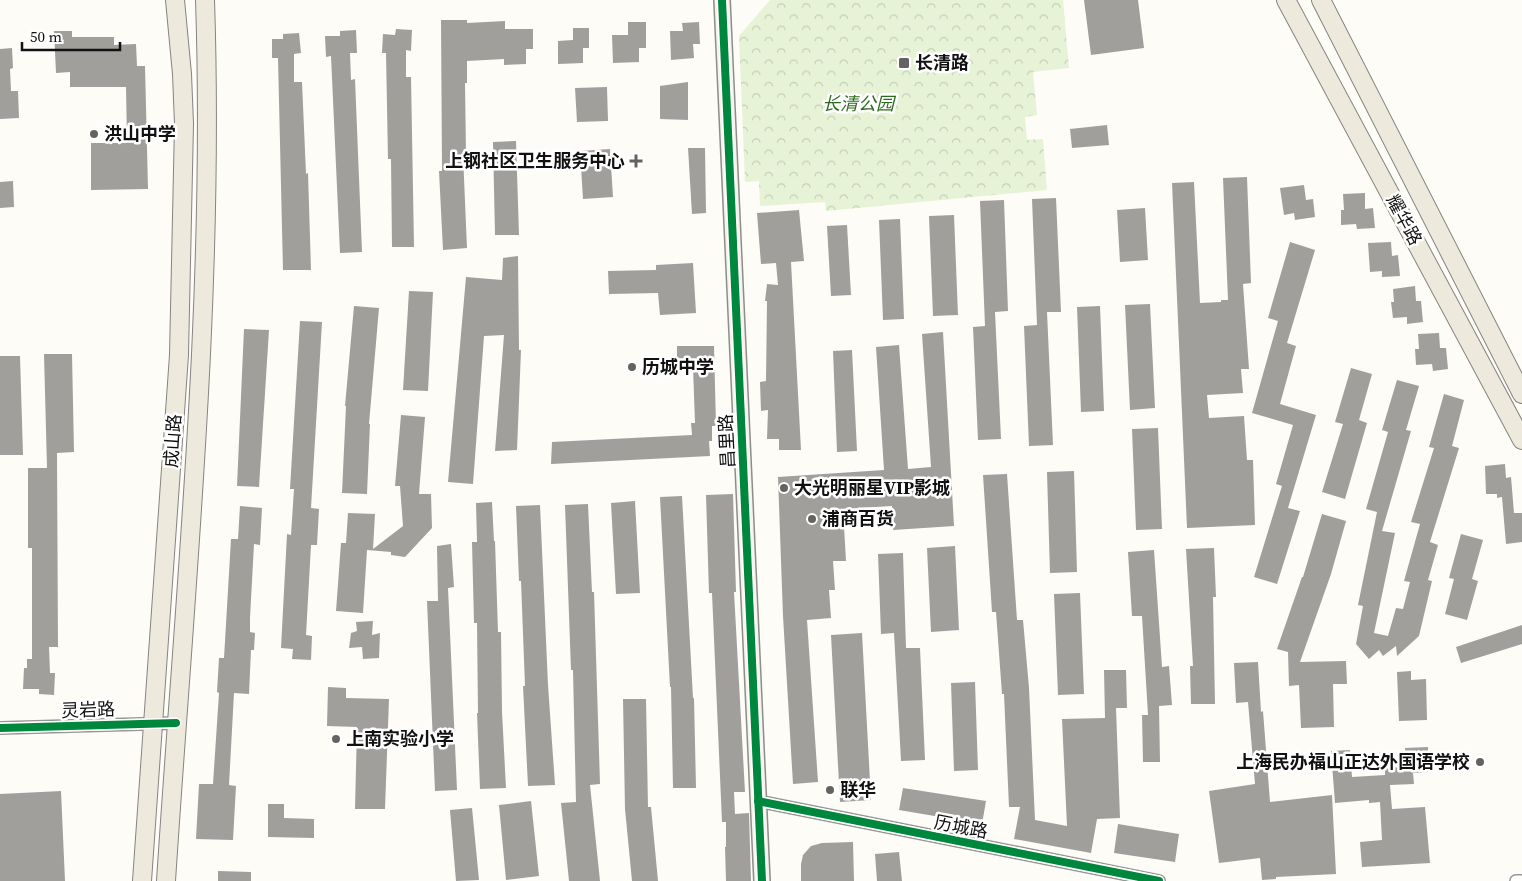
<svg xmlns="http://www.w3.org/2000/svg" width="1522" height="881" font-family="'Source Serif 4','Noto Sans SC',serif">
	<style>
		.park { fill: url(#park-crowns) }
		.building { fill: #a19f9c }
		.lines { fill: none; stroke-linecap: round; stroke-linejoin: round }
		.street-casing { stroke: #979795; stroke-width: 14 }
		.secondary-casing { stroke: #8e8d8b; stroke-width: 18 }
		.primary-casing { stroke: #858482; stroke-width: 20 }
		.street { stroke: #fffffe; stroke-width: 11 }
		.secondary { stroke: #f6f4eb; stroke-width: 15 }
		.primary { stroke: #ede9dc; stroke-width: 18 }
		.cycleway-casing { stroke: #fff; stroke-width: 11 }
		.cycleway { stroke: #00873e; stroke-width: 8 }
		.poi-dot { fill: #646362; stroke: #fff; stroke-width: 2 }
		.labels { text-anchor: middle; stroke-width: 5; stroke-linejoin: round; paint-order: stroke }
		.poi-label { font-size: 18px; font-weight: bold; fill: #111; stroke: #fff; text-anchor: start }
		.park-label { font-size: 18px; font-style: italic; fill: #2f6b1f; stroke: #fff }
		.street-label { font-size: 18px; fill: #111; stroke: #fff }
	</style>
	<defs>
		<pattern id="park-crowns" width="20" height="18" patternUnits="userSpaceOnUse" patternTransform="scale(1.25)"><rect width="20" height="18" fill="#e7f3d7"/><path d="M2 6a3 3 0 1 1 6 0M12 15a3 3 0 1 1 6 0" fill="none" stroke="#c5cfb8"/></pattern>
	</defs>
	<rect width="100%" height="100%" fill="#fdfcf7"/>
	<path class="park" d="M770,0H1063L1069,68L1033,72L1037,115L1025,117L1027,140L1043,139L1047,190L826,211L825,202L760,206L759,181L745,182L739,36Z"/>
	<g class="building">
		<path d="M1084,0H1138L1144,48L1091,55Z"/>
		<path d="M441,20H467V23L505,21V29H533V49H526V64L504,65V59L467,61V83H465L466,155H463L467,248L443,250L439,171H442Z"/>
		<path d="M628,22H646V48H639V62L613,63L612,35H628Z"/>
		<path d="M699,22L700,44H693L694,58L671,60L670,31H683L682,23Z"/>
		<path d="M573,28H589V48H583V63L558,64V41L573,40Z"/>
		<path d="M396,29L412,30L411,51L406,50V77H411L414,247H392L391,159H388L386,53H382L383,34L395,35Z"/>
		<path d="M356,30L357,53H350L351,80L355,79L362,252L340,253L331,56L326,57L325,36H340V31Z"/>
		<path d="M54,31H72V37H114V45L136,44L137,66H145L148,189L91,190V143H127L126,87H70V72L56,73Z"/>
		<path d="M299,33L301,53L294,54V82H302L306,174L308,173L311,270H283L278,58H272V39H283V34Z"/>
		<path d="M12,48L13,68L10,69L11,91H18L19,118L0,119V49Z"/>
		<path d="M688,82V120L660,119V86Z"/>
		<path d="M607,87L608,121L577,122L575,88Z"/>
		<path d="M1107,125L1109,145L1072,148L1070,129Z"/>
		<path d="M516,141L519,235H495L493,142Z"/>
		<path d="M688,148H705L706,213L692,214Z"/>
		<path d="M610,149L613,197L583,199L580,151Z"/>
		<path d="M1247,177L1251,283L1243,284L1249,369H1241L1243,393L1207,395L1209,418L1244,416L1247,460H1253L1255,525L1187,528L1172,183L1194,182L1200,303L1221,302V300H1228L1223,178Z"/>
		<path d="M13,181L14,207L0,208V182Z"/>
		<path d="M1304,185L1306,200L1313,199L1315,217L1295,220L1294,213L1284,215L1280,188Z"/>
		<path d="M1365,193V209L1373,208L1375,228L1357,229L1356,224L1341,225V210H1344L1343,194Z"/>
		<path d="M1056,198L1061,312H1047L1053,445L1029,446L1024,326L1037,325L1032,199Z"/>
		<path d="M1004,200L1008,311L995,312L1001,439L978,440L973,327L985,326L980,201Z"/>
		<path d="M1145,208L1148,260L1120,262L1117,210Z"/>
		<path d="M799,210L804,261L791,262L801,450H779V439H767L768,410L761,411L760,382L766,381L767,301H765L767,284L778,285L776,263L761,264L757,213Z"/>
		<path d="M954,215L958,315L933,316L929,216Z"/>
		<path d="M900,219L904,319L883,320L879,220Z"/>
		<path d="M847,225L851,295L831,296L827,226Z"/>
		<path d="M1290,242L1315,250L1287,343L1296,346L1280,404L1316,415L1288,508L1300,511L1277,584L1254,577L1282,486L1276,484L1293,425L1252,413L1278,321L1268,318Z"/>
		<path d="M1391,242L1392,256L1398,255L1400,276L1382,277V271L1370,272L1368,243Z"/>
		<path d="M518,256L519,350H521L517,450L495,451L504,335L484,336L473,484L448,482L466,277L502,280L503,258Z"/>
		<path d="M693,263L696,313L660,315L658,293L609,294L608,271L656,270V265Z"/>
		<path d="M1415,286L1416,301H1421L1423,322L1407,324V317L1393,318L1391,302H1394L1393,289Z"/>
		<path d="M409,291L433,292L428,391L403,390Z"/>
		<path d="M1150,304L1155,408L1130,410L1125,305Z"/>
		<path d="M354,306L379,308L369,424H370L367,494L342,493L346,406H345Z"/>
		<path d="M1100,306L1104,411L1081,412L1077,307Z"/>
		<path d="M300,321L322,322L311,508L319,509L317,545H311L306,635L312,636L311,660L292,659L293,649L281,648L287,534L291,535L294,489H290Z"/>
		<path d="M244,329L269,330L259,487L237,486Z"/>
		<path d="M943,332L954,526L893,530L892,506L843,509L846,561H833L835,590H829L831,618L807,620L818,782L793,784L783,616L778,477L884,470L876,347L899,345L908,469L931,467L922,334Z"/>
		<path d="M1439,333L1440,348H1446L1448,369L1433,371L1432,364L1416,365L1415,349H1419L1418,334Z"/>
		<path d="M677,346H714L716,426H712V441H709L710,456L551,464L552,442L692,435L691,423H695L693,367H677Z"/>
		<path d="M852,350L857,451L837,452L833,351Z"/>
		<path d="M44,354H72L74,452L57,453L58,647H49L50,673H55L54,695L39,694V689H23L24,668H27V659H32V548H28V468H47Z"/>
		<path d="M0,356H20L23,455H0Z"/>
		<path d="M1351,368L1372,374L1359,420L1367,423L1345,499L1322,492L1343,424L1335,422Z"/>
		<path d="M1397,380L1419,386L1406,430L1411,431L1382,531L1395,533L1374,633L1388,636L1396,608L1403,609L1410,582L1404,581L1420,524L1411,522L1434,448L1429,447L1444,394L1464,400L1452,446L1459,448L1430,542L1438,545L1428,580L1432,581L1419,636L1397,656L1396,646L1383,656L1379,650L1369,659L1356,644L1363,606L1358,605L1377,512L1366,509L1388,432L1382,430Z"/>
		<path d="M401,415L425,417L419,494H431L432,528L405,557L391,555V552L367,550L363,613L336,611L341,543H346L348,513L375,514L373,549L403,526L400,486H395Z"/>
		<path d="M1158,428L1162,529L1136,530L1132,429Z"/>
		<path d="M1505,464L1506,478L1511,477L1514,513H1522V542L1506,544L1502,497L1497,498V494H1486L1485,466Z"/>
		<path d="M1074,471L1077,572L1050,573L1047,472Z"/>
		<path d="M1007,474L1017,620H1023L1029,688L1035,820L1067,826L1062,719L1105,718L1104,670H1126L1127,708H1116L1120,818L1097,819L1091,853L1014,839L1020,807H1009L1004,694H1002L996,612H992L983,475Z"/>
		<path d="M733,494L736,592H734L745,792H734L735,814L749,813L751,881H726L725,847H726V822H722L712,593H709L706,495Z"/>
		<path d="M682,496L693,698H694L696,788H673L671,687H670L660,497Z"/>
		<path d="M635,501L640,593L616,594L611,503Z"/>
		<path d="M492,502L494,541H495L498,632H501L502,712L506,788L480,789L477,713H478L477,623H474L472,542H477L476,503Z"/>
		<path d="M588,504L592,592H594L600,784L590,785L600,881H569L561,803L576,802L573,670H571L565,505Z"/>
		<path d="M540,505L548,685L555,785L528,786L523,686H525L521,581H519L516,506Z"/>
		<path d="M240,506L262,508L260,545L254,544L250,618V632L255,633L254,650H251L249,694L234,693L229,785L236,786L233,840L196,839L199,784H213L219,693L217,692L219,658H224L231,539H238Z"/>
		<path d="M1322,514L1346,521L1331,574L1300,662L1346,661L1347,684H1333L1334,727L1301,728L1299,685L1289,686L1288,652L1277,649L1302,577H1303Z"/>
		<path d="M1461,534L1483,540L1472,579L1478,581L1467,620L1445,614L1454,579L1449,578Z"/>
		<path d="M451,544L454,587L448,588L457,790L435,791L427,601H438L437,546Z"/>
		<path d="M955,546L959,630L931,632L927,548Z"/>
		<path d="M1214,548L1216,597H1213L1215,704H1191L1190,666H1193L1186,549Z"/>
		<path d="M1154,550L1162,667L1169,666L1172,705L1159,706L1160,762H1143L1142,715H1148L1142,616H1132L1128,552Z"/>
		<path d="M903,553L906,648H920L925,760L901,761L894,633L881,634L878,554Z"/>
		<path d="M1080,593L1084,694L1058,695L1054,594Z"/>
		<path d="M373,621L372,635L380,633L379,658L363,659L362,647L349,648L351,633L357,631L356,622Z"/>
		<path d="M1522,625V644L1461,663L1456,647Z"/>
		<path d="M862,633L871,800L840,802L831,635Z"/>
		<path d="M1258,662L1261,712L1263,711L1270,802L1332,795L1336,874L1276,877V879L1262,880L1260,858L1219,863L1209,791L1255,784L1248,702L1236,703L1234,663Z"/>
		<path d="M1411,671V680L1426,679L1427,720L1399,721L1397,672Z"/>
		<path d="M975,682L978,770L954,771L951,683Z"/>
		<path d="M328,687L346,688V698L389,699L385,809H355L357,727L327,726Z"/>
		<path d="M623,699H646L648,807H651L658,881H632L625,809Z"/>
		<path d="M1428,747V772L1413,773L1414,784L1390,785L1392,809L1425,807L1430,863L1362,867L1360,842L1382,840L1380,802L1369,803V800L1335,803L1331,751L1350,750L1352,777L1385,775V768L1406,767L1405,748Z"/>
		<path d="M903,788L986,801L982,824L899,810Z"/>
		<path d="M61,791L65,881H0V794Z"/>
		<path d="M531,801L539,876L506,880L499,805Z"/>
		<path d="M268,804H284V818L314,819V838L268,837Z"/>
		<path d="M472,808L479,880L456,881L450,810Z"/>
		<path d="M1118,824L1179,834L1175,862L1114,853Z"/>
		<path d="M853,842L854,881H801V864L803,855L811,846L822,843Z"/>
		<path d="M899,852L902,881H877L875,854Z"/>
		<path d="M218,871L251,872V881H218Z"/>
	</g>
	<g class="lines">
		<defs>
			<g id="street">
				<path d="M0,728L176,723"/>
				<path d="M758,801L1159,881"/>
				<path d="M1516,881H1522"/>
			</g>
			<path id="secondary" d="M722,0L762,881"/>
			<g id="primary">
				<path d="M1286,0L1522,440"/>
				<path d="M1321,0L1522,394"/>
				<path d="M142,881L179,355L184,124L182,74L175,0"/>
				<path d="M166,881C185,588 215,294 205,0"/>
			</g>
		</defs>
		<use href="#street" class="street-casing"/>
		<use href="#secondary" class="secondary-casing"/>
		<use href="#primary" class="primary-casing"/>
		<use href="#street" class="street"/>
		<use href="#secondary" class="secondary"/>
		<use href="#primary" class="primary"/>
		<defs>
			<g id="cycleway">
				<path d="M722,0L762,881"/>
				<path d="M0,728L176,723"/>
				<path d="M758,801L1159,881"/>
			</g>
		</defs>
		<use href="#cycleway" class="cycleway-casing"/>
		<use href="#cycleway" class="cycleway"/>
	</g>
	<g class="poi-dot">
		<rect x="898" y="57" width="12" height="12" rx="2.5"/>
		<circle cx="94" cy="134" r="5"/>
		<path d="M633.5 153.5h5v5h5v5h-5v5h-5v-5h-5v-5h5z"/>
		<circle cx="632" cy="367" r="5"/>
		<circle cx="784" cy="488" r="5"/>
		<circle cx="812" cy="519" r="5"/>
		<circle cx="336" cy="739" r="5"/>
		<circle cx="1480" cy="762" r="5"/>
		<circle cx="830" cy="790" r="5"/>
	</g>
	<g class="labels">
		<g class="poi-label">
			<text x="915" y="69">长清路</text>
			<text x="104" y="140">洪山中学</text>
			<text x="625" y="167" text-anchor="end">上钢社区卫生服务中心</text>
			<text x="642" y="373">历城中学</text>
			<text x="794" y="494">大光明丽星VIP影城</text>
			<text x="822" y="525">浦商百货</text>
			<text x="346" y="745">上南实验小学</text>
			<text x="1470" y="768" text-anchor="end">上海民办福山正达外国语学校</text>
			<text x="840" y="796">联华</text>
		</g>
		<g class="park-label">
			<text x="858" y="110">长清公园</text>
		</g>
		<g class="street-label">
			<text transform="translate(1404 220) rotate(62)" y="6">耀华路</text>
			<text transform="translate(173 441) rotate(-86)" y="6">成山路</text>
			<text transform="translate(727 441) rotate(-93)" y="6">昌里路</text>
			<text transform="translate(88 710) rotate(-2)" y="6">灵岩路</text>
			<text transform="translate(961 827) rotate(11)" y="6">历城路</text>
		</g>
	</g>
	<path d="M22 42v8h98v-8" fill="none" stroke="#111111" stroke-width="2.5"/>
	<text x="30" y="42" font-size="15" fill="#111111" stroke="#ffffff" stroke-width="4" paint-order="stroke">50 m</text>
</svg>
